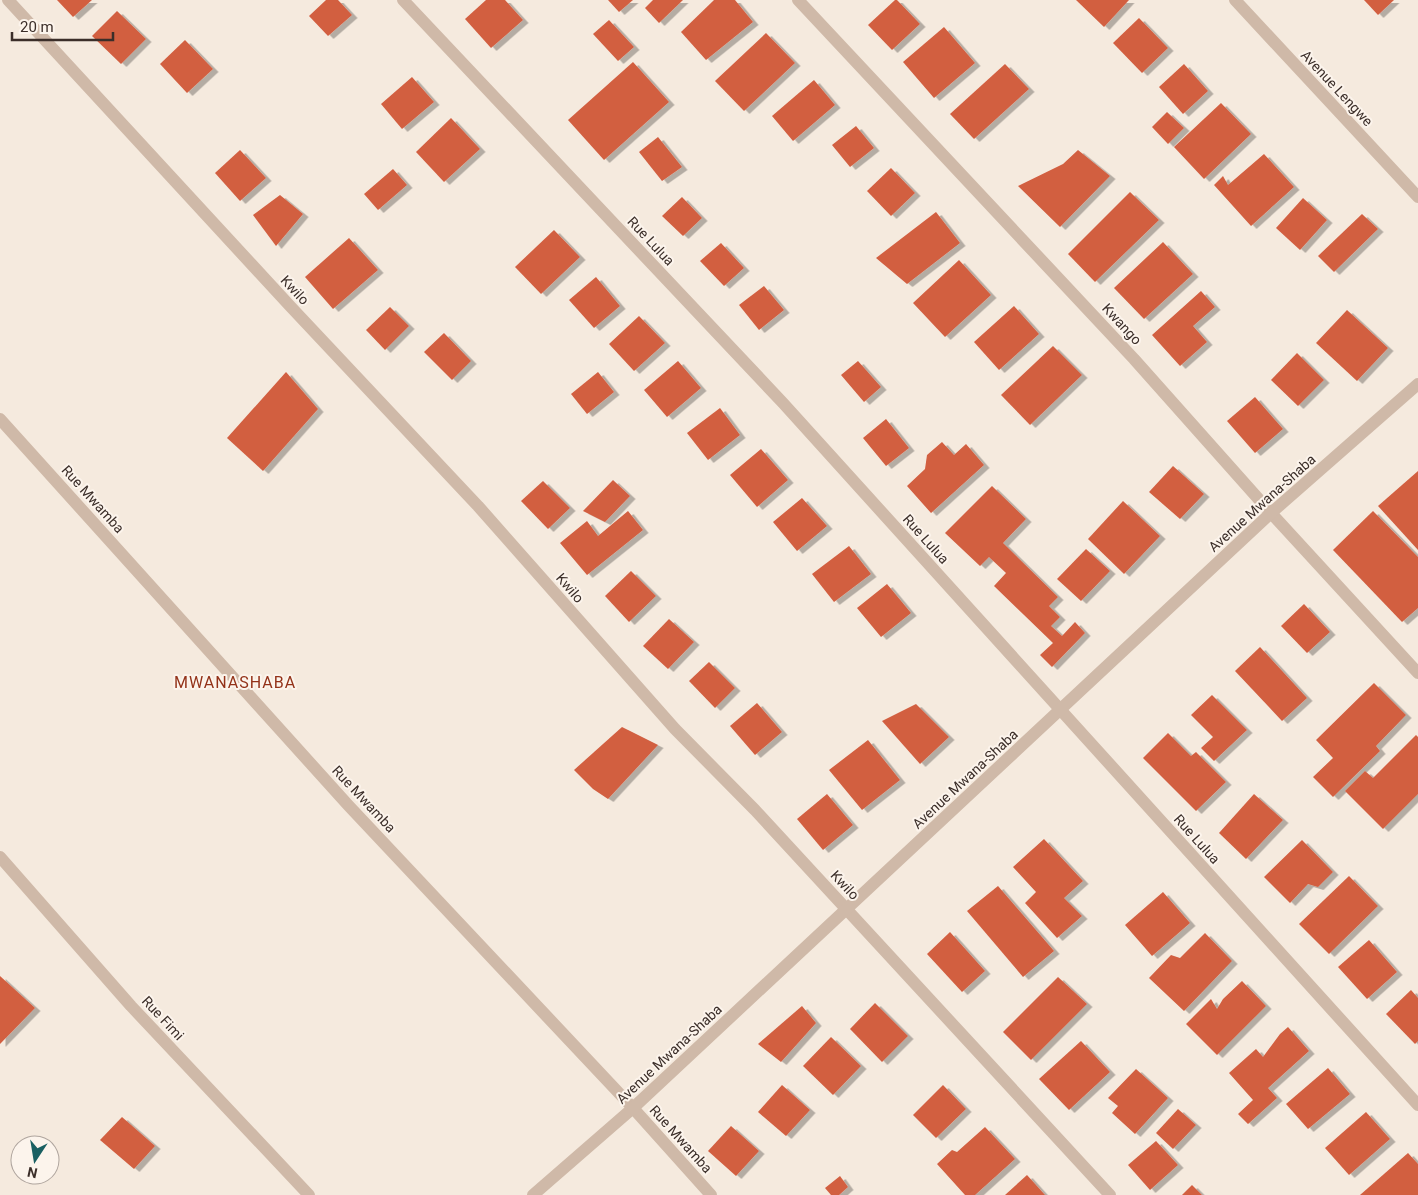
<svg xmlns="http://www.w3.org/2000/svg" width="1418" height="1195" font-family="Roboto,sans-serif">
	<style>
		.building { fill: #d25e40; filter: url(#shadow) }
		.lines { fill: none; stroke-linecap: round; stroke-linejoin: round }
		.minor { stroke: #cfb9a8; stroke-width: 12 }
		.labels { text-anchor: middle; stroke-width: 4; stroke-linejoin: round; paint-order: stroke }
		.street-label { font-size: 14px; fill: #3b2e29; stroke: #fcf4ec }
		.quarter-label { font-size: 16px; letter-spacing: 1px; fill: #933219; stroke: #fcf4ec }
	</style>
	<defs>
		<filter id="shadow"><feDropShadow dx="5.5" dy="3" stdDeviation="0" flood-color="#0004"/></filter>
	</defs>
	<rect width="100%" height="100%" fill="#f5eade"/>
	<g class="building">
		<path d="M57,0H92L73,17Z"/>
		<path d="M326,0H338L352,15L328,36L309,16Z"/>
		<path d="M486,0H505L523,20L491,48L465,19Z"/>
		<path d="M608,0H633L619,12Z"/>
		<path d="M653,0H683L659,23L645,8Z"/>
		<path d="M714,0H735L753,22L706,60L681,32Z"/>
		<path d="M895,0H897L920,24L892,50L868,25Z"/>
		<path d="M1076,0H1129L1104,27Z"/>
		<path d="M1364,0H1394L1378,15Z"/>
		<path d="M117,11L146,39L121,64L92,36Z"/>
		<path d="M1139,18L1168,48L1142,73L1113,43Z"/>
		<path d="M609,20L634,47L618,61L593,34Z"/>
		<path d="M944,27L975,63L934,98L903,62Z"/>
		<path d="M766,33L795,63L744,111L715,81Z"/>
		<path d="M185,40L213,69L187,93L160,64Z"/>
		<path d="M633,62L669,102L604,160L568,120Z"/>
		<path d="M1005,64L1029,89L974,139L950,114Z"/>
		<path d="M1184,64L1208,91L1183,114L1159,87Z"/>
		<path d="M412,77L434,102L402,129L381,104Z"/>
		<path d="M814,80L835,105L793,141L772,116Z"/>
		<path d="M1221,103L1251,134L1204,179L1174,147Z"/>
		<path d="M1167,112L1184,128L1168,144L1152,127Z"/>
		<path d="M451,118L480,149L444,182L416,152Z"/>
		<path d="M856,126L874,148L850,167L832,145Z"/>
		<path d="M658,137L682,167L662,181L639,152Z"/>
		<path d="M240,150L266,178L240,201L215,173Z"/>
		<path d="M1078,150L1110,176L1060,227L1018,186L1063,164Z"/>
		<path d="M1264,154L1294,187L1251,226L1214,185L1223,176L1228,185Z"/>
		<path d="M891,168L915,193L891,216L867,191Z"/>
		<path d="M393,169L407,185L378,210L364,194Z"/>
		<path d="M1130,192L1159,220L1095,282L1068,254Z"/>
		<path d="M280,195L303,214L276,246L253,215Z"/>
		<path d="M682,197L702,218L683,236L662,216Z"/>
		<path d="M1303,198L1327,220L1300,250L1276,228Z"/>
		<path d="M936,212L960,243L907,284L876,258Z"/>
		<path d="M1362,214L1378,229L1334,272L1318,256Z"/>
		<path d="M554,230L580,257L541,294L515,267Z"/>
		<path d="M349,238L378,270L333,309L305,277Z"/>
		<path d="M1163,242L1193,274L1144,319L1114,288Z"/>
		<path d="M721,243L744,268L724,286L700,261Z"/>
		<path d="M959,260L991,295L945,337L913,303Z"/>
		<path d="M596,277L620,306L594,328L569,300Z"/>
		<path d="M764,286L784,310L759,330L739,305Z"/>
		<path d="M1201,291L1215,307L1193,326L1207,342L1180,366L1152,335Z"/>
		<path d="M1014,306L1039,334L999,370L974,342Z"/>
		<path d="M390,307L409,326L385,350L366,330Z"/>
		<path d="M1347,310L1388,348L1357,381L1316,343Z"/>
		<path d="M639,316L665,343L634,371L609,344Z"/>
		<path d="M444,333L471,361L452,380L424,352Z"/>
		<path d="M1053,346L1082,375L1030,425L1001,395Z"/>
		<path d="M1297,353L1324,380L1298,406L1271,380Z"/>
		<path d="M678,361L701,388L667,417L644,390Z"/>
		<path d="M858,361L881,387L864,402L841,375Z"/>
		<path d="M286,372L318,409L263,471L227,438Z"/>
		<path d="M598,372L614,392L587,414L571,394Z"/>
		<path d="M1255,397L1283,429L1255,453L1227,421Z"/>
		<path d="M720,408L740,435L708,460L687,433Z"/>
		<path d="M886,419L909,448L886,466L863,438Z"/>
		<path d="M942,442L954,455L966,444L984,465L931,513L907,486L925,469L927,455Z"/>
		<path d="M761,449L788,480L757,507L730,475Z"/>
		<path d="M1173,466L1204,494L1180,519L1149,492Z"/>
		<path d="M1418,471V550L1378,506Z"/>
		<path d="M613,480L630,496L605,522L583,511Z"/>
		<path d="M543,481L570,508L548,529L521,501Z"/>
		<path d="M992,486L1026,519L1003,543L1058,597L1049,606L1060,617L1051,626L1062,636L1075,622L1085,633L1052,667L1040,655L1053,643L994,586L1006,573L989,557L980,566L945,533Z"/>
		<path d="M802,498L827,526L797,551L773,522Z"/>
		<path d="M1123,501L1160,536L1124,574L1088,539Z"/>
		<path d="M628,511L643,530L587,575L560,543L587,521L598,536Z"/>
		<path d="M1373,511L1418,557V608L1402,622L1333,550Z"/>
		<path d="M849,546L871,574L834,602L812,574Z"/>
		<path d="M1086,549L1110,571L1081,601L1057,579Z"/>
		<path d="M631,571L656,596L629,622L605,596Z"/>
		<path d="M887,584L911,613L881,637L857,608Z"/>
		<path d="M1304,604L1330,632L1307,653L1281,626Z"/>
		<path d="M669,619L694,642L668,669L643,646Z"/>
		<path d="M1260,647L1307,698L1282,721L1235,671Z"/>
		<path d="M709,662L735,688L715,708L689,681Z"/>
		<path d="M1374,683L1406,715L1376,746L1380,751L1333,797L1313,777L1333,758L1316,740Z"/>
		<path d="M1212,695L1247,730L1214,761L1201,748L1213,737L1191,715Z"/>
		<path d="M757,703L782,732L755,755L730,726Z"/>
		<path d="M916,704L949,737L920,764L882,721Z"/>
		<path d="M622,727L658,745L608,799L593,789L574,770Z"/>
		<path d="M1168,733L1191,756L1196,752L1226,782L1196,811L1143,758Z"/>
		<path d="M1416,735L1418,737V794L1383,829L1345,791L1365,771L1373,778Z"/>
		<path d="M868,740L900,780L862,810L829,770Z"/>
		<path d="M827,794L853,825L823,850L797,819Z"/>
		<path d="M1254,794L1283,820L1246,859L1219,833Z"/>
		<path d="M1044,839L1083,881L1064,898L1082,916L1057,938L1025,903L1036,892L1013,867Z"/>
		<path d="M1302,840L1333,872L1318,887L1308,884L1290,903L1264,877Z"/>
		<path d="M1349,876L1378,906L1329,954L1299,924Z"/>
		<path d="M998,886L1054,951L1023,977L967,911Z"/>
		<path d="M1163,892L1190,923L1152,956L1125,925Z"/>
		<path d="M950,932L985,971L962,992L927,954Z"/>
		<path d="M1205,933L1232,961L1184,1011L1149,978L1171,955L1180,958Z"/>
		<path d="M1369,940L1397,972L1367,999L1338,967Z"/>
		<path d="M0,976L35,1008L0,1044Z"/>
		<path d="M1058,977L1087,1004L1031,1060L1003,1032Z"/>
		<path d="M1242,981L1266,1006L1217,1055L1186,1024L1211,999L1217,1009L1223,999Z"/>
		<path d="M1411,990L1418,998V1041L1415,1044L1386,1014Z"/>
		<path d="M875,1003L908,1036L882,1062L850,1029Z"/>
		<path d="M802,1006L816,1023L781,1062L758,1044Z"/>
		<path d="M1288,1027L1309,1051L1268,1088L1277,1098L1248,1124L1238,1114L1253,1100L1229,1073L1256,1049L1263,1057L1280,1034Z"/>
		<path d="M831,1037L861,1066L833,1095L803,1066Z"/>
		<path d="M1081,1041L1110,1072L1069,1110L1039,1079Z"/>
		<path d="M1328,1068L1350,1094L1308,1129L1286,1104Z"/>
		<path d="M1136,1069L1168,1098L1135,1134L1112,1113L1118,1106L1108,1098Z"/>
		<path d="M782,1085L810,1110L786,1136L758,1112Z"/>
		<path d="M943,1085L966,1109L936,1138L913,1115Z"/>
		<path d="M1178,1109L1196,1125L1173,1149L1156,1133Z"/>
		<path d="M1366,1112L1390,1139L1349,1175L1325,1148Z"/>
		<path d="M122,1117L155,1146L134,1169L100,1140Z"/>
		<path d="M731,1126L759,1151L736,1176L708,1151Z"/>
		<path d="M985,1127L1015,1159L975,1195H965L937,1164L952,1150L957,1152Z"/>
		<path d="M1156,1141L1178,1165L1150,1190L1128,1165Z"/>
		<path d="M1408,1153L1418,1164V1195H1360Z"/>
		<path d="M1027,1175L1045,1195H1005Z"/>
		<path d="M840,1176L848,1187L839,1195H831L825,1188Z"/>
		<path d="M1192,1185L1202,1195H1182Z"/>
	</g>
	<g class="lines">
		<g class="minor">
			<path d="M8,0L290,306L478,506L675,729L755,810L1110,1195"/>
			<path d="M403,0L783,403L1418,1105"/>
			<path d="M798,0L1134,359L1271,513L1418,673"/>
			<path d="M1235,0L1418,197"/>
			<path d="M0,419L348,805L633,1108L711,1195"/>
			<path d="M0,857L131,1006L309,1195"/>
			<path d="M533,1195L633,1108L1271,513L1418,384"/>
		</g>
	</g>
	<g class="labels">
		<g class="street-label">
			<text transform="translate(1337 88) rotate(47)" y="5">Avenue Lengwe</text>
			<text transform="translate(651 241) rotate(47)" y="5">Rue Lulua</text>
			<text transform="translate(295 290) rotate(47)" y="5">Kwilo</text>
			<text transform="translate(1122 324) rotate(47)" y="5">Kwango</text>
			<text transform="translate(93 499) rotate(48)" y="5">Rue Mwamba</text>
			<text transform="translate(1262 503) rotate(-42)" y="5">Avenue Mwana-Shaba</text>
			<text transform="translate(926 539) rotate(48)" y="5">Rue Lulua</text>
			<text transform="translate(570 588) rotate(49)" y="5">Kwilo</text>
			<text transform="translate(965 779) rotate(-43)" y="5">Avenue Mwana-Shaba</text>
			<text transform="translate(364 799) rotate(47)" y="5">Rue Mwamba</text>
			<text transform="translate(1197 839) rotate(48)" y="5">Rue Lulua</text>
			<text transform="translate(845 885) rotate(47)" y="5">Kwilo</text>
			<text transform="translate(163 1018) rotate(47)" y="5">Rue Fimi</text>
			<text transform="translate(669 1054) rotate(-43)" y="5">Avenue Mwana-Shaba</text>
			<text transform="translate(681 1139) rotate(48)" y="5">Rue Mwamba</text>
		</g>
		<g class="quarter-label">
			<text x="235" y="688">MWANASHABA</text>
		</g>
	</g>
	<g transform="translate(35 1160) rotate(192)"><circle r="24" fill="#fcf4ec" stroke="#afa59e"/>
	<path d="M0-4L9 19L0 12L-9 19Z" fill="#1a6062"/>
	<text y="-8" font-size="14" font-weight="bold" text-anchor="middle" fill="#3b2e29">N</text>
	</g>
	<path d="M12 32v8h101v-8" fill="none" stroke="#3b2e29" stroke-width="2.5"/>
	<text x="20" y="32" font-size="15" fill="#3b2e29" stroke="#fcf4ec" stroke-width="4" paint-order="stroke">20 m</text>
</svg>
